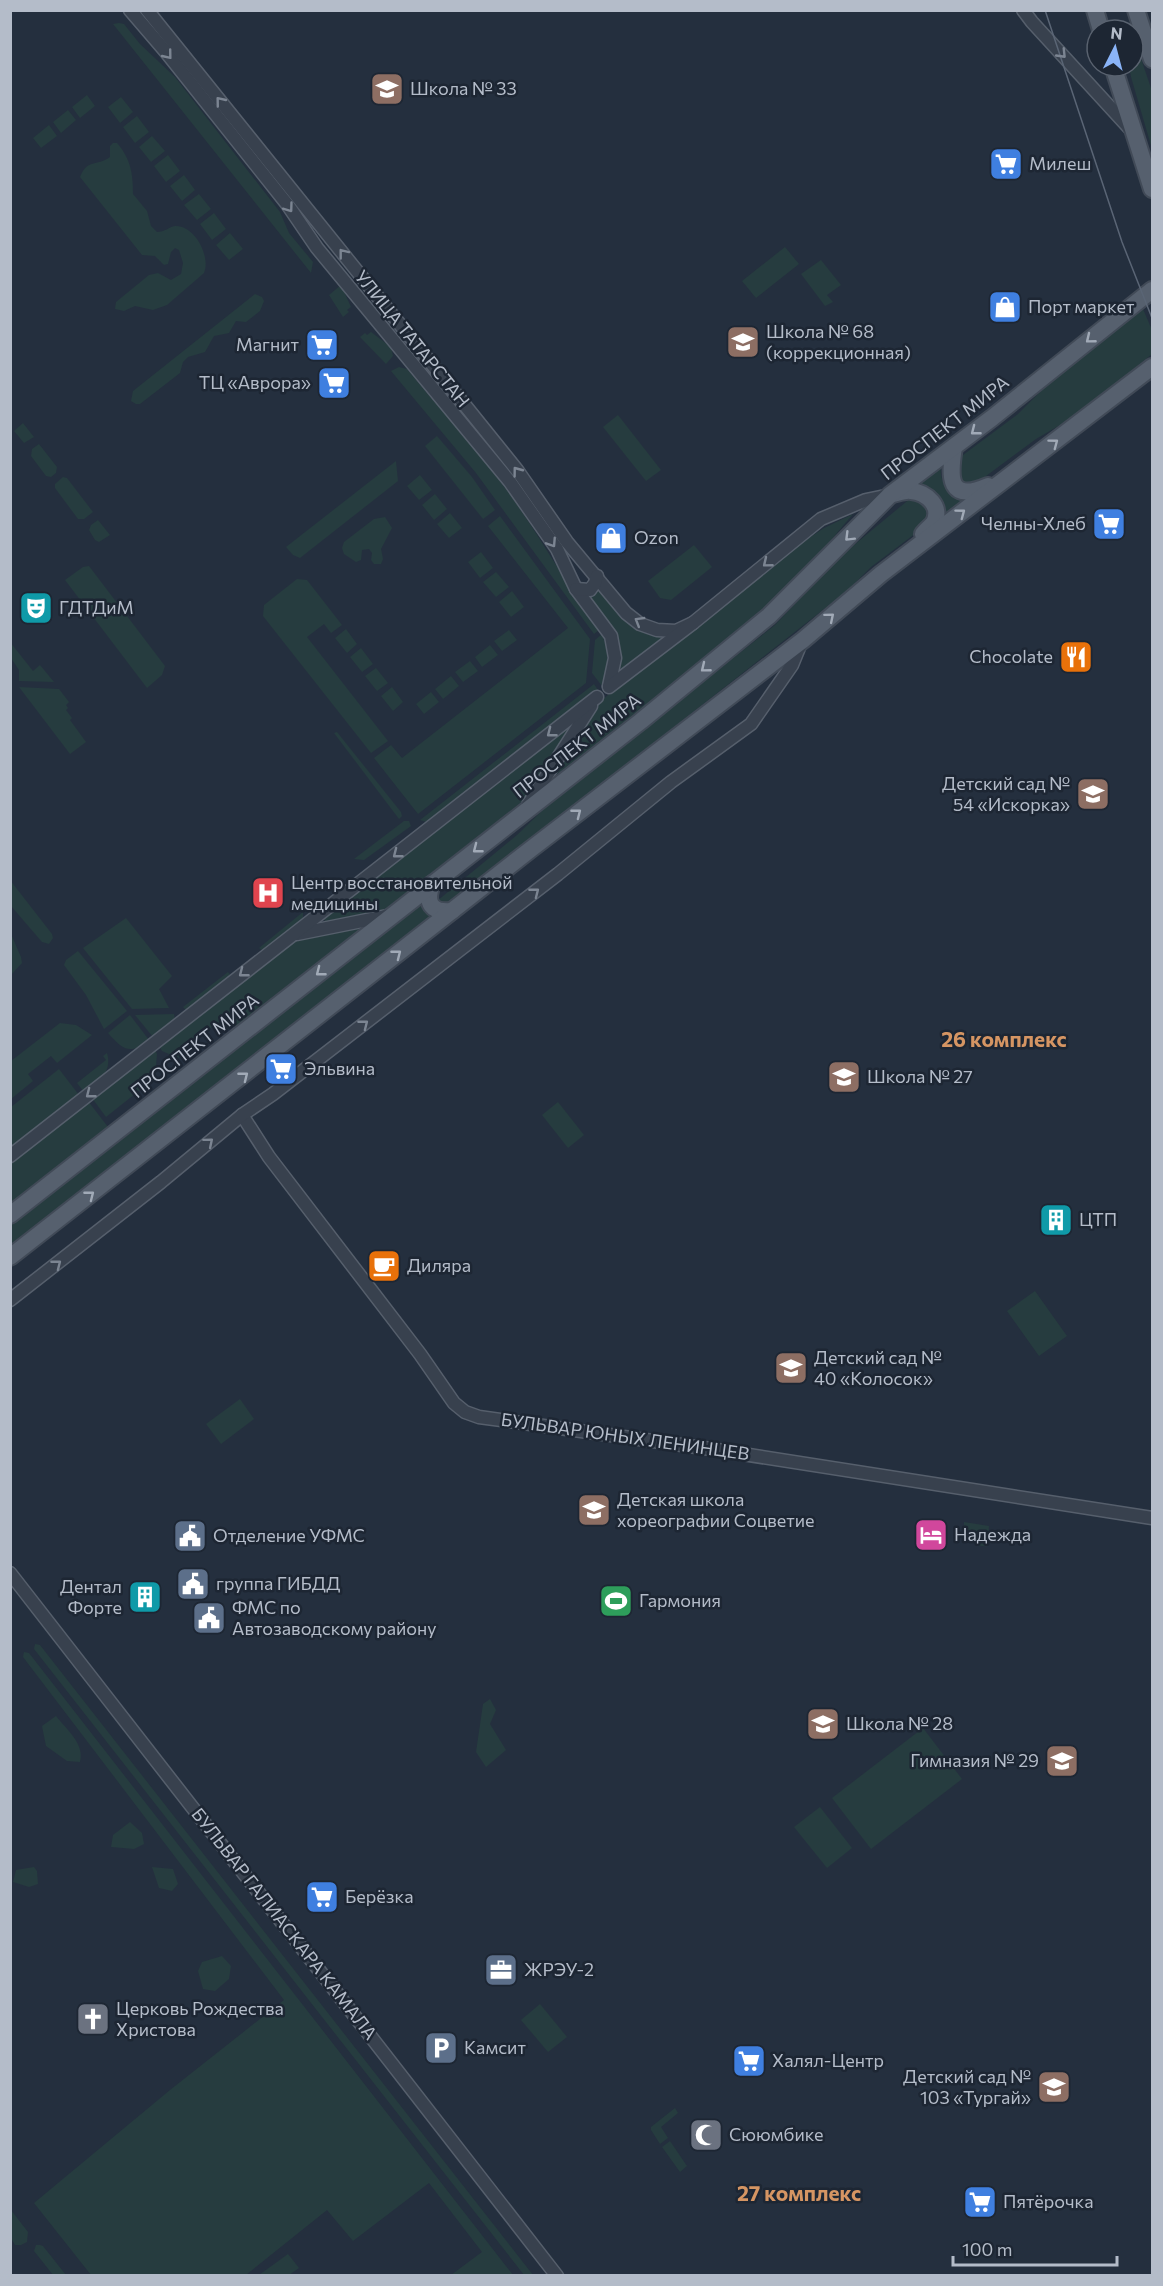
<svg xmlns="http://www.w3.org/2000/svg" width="1163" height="2286" font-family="Commissioner,sans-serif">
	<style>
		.green { fill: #263c3f }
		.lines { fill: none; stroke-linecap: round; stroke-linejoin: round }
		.minor-casing { stroke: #565f6c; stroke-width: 15 }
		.major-casing { stroke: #414a57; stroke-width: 20 }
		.minor { stroke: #38414e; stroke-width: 12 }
		.major { stroke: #56606e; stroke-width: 16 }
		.tram { stroke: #5a6575; stroke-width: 1.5 }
		.oneway { stroke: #7c8592 }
		.oneway2 { stroke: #a1aab7 }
		.labels { text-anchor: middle; stroke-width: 5; stroke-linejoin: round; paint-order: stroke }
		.poi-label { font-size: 18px; fill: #b4bcc9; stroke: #1d2633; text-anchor: start }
		.street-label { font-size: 18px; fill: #b4bcc9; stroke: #1d2633 }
		.quarter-label { font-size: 21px; font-weight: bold; fill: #d59563; stroke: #1d2633 }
	</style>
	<rect width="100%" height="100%" fill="#242f3e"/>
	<g class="green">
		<path d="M119,23L124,24L140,44L175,77L280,212L289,233L313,262L311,273L113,24Z"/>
		<path d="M1133,35L1152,91V149L1131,77L1129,66H1133Z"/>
		<path d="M87,95L95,106L80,118L72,107Z"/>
		<path d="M121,97L133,112L120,123L108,107Z"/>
		<path d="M68,110L76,120L61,133L53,122Z"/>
		<path d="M137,116L149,132L135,143L123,127Z"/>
		<path d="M49,125L57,136L41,148L33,138Z"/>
		<path d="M152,136L165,151L151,162L139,147Z"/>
		<path d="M113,143H117C131,159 133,174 133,194L147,211L151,226L157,232C165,232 169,227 175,226C195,225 211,257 204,273L167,305L153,310L135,306L124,311L115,309L116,302L149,275L158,273L171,280L181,274L183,263L179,250L175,248L171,252L168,264L164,265L155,256L142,255L80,177C88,158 96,167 110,157V146Z"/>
		<path d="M168,155L180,171L166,182L154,166Z"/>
		<path d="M184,175L195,190L182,201L170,186Z"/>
		<path d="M199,194L211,209L197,220L184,205Z"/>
		<path d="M214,213L226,229L212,240L200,224Z"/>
		<path d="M230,233L243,249L229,260L216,245Z"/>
		<path d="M785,247L799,264L756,298L742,281Z"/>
		<path d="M821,260L841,285L827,295L833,302L825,306L801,274Z"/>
		<path d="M341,285L351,307L347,310L349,312L343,317L329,295Z"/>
		<path d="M255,294L262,297L264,301L260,311L246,322L236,321L229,333L214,336L205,352L188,357L183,362L180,373L140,404H136L131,401L133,391Z"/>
		<path d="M1143,309L1152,330V354L1079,414L1036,439L978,482L968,485L958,479L959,458L1018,414L1051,381Z"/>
		<path d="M371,332L391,347L393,356L386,364L360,337L365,333L367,335Z"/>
		<path d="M399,367L407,369C439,408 473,445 503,485C538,532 565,583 599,630L594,634L476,473L391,371Z"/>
		<path d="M618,415L661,470L646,481L603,427Z"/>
		<path d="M23,423L34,437L24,443L14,431Z"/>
		<path d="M437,436L472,477L495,510L483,519L425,446Z"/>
		<path d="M39,444L57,467L56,473L51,477L46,476L31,456L32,449Z"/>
		<path d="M396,461L398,481L300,558L293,555L286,547Z"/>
		<path d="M941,464C939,486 949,490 967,500L942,519C939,500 938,490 917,485Z"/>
		<path d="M420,475L432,490L419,500L407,486Z"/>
		<path d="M63,477L67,478L93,512L84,519H78L55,488V484Z"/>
		<path d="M435,494L447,509L434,520L422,505Z"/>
		<path d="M912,497L924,501L930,514L924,527L871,567L847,591L446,906L437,901L517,835L552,801L775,625L837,559Z"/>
		<path d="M450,513L462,528L449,538L437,524Z"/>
		<path d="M853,514L805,571L745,628L551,779L603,699L803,542L824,528Z"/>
		<path d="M500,516L590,639L586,683L418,814L374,758L391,745L402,758L568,628L488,526Z"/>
		<path d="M385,517L392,528L381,549L383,559L381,564H374L371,560L372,553L369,549L362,550L361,560L356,562L344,554L342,548L344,542L374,519Z"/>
		<path d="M98,520L110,535L99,542L95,540L89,530L91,525Z"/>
		<path d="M694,545L712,567L671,600L660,598L648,581Z"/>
		<path d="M481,552L493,568L480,578L468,562Z"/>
		<path d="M89,566L165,666L162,675L147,688L65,580L83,567Z"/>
		<path d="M496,572L509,587L496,597L483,582Z"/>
		<path d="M297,579L307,580L342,625L331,633L324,624L307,637L388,741L371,753L263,616L264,605Z"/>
		<path d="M600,590C619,614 634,635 667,638L620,673C625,638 610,625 590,598Z"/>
		<path d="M512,591L524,607L511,617L499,602Z"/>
		<path d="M346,629L357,644L347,653L335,638Z"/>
		<path d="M509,630L517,640L502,651L494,641Z"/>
		<path d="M602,634C609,652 609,668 602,686L592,673L595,640Z"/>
		<path d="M10,642L33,671L40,665L54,682L19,681V670L11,658Z"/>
		<path d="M490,645L498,655L482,667L475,657Z"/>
		<path d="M361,648L373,664L362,672L350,657Z"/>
		<path d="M470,661L478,671L463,682L455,672Z"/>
		<path d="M376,668L388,683L377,691L365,676Z"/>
		<path d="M451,676L459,686L443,699L435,689Z"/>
		<path d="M594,684L598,690L431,821L426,822L420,820Z"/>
		<path d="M19,687L59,689L69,702L66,705L68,708L66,710L72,718L70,720L86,742L70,754Z"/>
		<path d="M392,687L403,702L393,711L381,696Z"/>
		<path d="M431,692L439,702L424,714L416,704Z"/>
		<path d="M575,721L527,798L382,912L325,922L324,917Z"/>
		<path d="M337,732L401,812L402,816L399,819L334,733Z"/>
		<path d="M404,821H409L411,826L364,860L354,859Z"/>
		<path d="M10,880L52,934L53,938L49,944L42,942L11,906Z"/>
		<path d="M423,903L426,911L432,917L11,1246V1224Z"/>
		<path d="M303,912V920L263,951L259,948Z"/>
		<path d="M126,918L172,976L159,989L169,1008L132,1009L83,948Z"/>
		<path d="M363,927L239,1024L219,1033L213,1026L197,1039L199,1042L178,1058L162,1051L159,1046L295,939Z"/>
		<path d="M11,934L21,957L22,963L11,975Z"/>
		<path d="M78,951L127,1011L104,1029L86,995L64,965L66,960Z"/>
		<path d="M228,972L232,977L191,1009H185L183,1007Z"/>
		<path d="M174,1014L175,1020L153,1037L135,1015Z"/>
		<path d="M130,1015L149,1040C130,1056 122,1049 108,1033Z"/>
		<path d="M60,1023L76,1025L92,1035L57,1063L51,1056L28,1074L33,1081L11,1099V1061Z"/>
		<path d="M155,1049L157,1054L155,1078L106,1117L92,1098Z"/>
		<path d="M107,1053C113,1073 97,1082 84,1092L77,1083L106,1060L103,1056Z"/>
		<path d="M59,1069L79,1095L11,1150V1107Z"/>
		<path d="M88,1101L108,1127L11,1203V1162Z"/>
		<path d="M558,1102L584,1135L568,1148L542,1115Z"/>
		<path d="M1035,1291L1067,1336L1039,1356L1007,1311Z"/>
		<path d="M240,1399L254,1419L221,1444L206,1424Z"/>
		<path d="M964,1522L989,1526L988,1546C973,1548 963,1537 964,1522Z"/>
		<path d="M35,1644L40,1645L533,2275H524L34,1649Z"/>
		<path d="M24,1652L29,1653L513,2275H451L482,2252L429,2183L353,2241L327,2210L246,2275H91L34,2203L170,2090L284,2000L23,1657Z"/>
		<path d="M490,1699L496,1710L490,1724L506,1750L486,1767L476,1752L483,1704Z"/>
		<path d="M56,1716C67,1730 85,1744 80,1762L67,1761L46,1746L42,1726Z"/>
		<path d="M923,1728L962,1779L871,1849L832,1798Z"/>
		<path d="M820,1807L852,1848L827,1868L794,1827Z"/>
		<path d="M130,1822L142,1833L144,1844L134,1849L111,1847L113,1835Z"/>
		<path d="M34,1867L37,1871L38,1884L29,1887L13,1882L16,1870Z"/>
		<path d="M152,1867L173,1869L178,1884L172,1891L159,1888Z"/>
		<path d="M222,1956L231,1966L229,1979L215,1991L203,1989L198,1971L202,1962Z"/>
		<path d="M540,2004L567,2037L548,2052L521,2020Z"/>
		<path d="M675,2108L678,2113L661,2127L668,2138L660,2144L651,2130V2127Z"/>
		<path d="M670,2141L687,2166L680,2172L662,2147Z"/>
		<path d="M11,2210L28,2232L27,2242L21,2245H15L11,2238Z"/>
		<path d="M40,2245L43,2246L66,2275H53L34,2251L36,2245Z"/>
		<path d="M288,2254L299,2268L289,2275H259Z"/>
	</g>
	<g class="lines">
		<defs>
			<g id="minor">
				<path d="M130,10L166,52L287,204L317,248L510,482L557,549L576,589L611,636L615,658L609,686"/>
				<path d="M147,10L517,470L567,542L626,613L640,624L657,630L676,631L693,623"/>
				<path d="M1023,10L1032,22L1131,130"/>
				<path d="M576,589L590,590L595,583L597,576"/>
				<path d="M609,687L693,623L821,519L866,500L890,495"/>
				<path d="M528,805L591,706"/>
				<path d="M297,934L392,915"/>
				<path d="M242,1115L269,1157L420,1354L454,1403L465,1412L479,1417L711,1449L1152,1518"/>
				<path d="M10,1156L597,697"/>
				<path d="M10,1300L161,1182L242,1115L273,1094L558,874L671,782L751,724L792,665L801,643"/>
				<path d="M10,1573L557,2276"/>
			</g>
			<g id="major">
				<path d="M1095,10L1101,30"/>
				<path d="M1136,10L1152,59"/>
				<path d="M1113,66L1152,189"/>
				<path d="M954,447C949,478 948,503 988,486"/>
				<path d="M892,494C898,493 905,490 911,491C926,492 944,507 933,524C930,527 926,530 923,534"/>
				<path d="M432,884C425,903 431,913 452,911"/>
				<path d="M10,1215L641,721L769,616L890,495L992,418L1152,290"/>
				<path d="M10,1257L531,849L803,640L881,574L1152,367"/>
			</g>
		</defs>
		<use href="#minor" class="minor-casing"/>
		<use href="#major" class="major-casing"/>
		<use href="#minor" class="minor"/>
		<use href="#major" class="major"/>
		<path class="tram" d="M1045,10L1122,242L1152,318"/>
	</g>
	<defs><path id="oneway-chevron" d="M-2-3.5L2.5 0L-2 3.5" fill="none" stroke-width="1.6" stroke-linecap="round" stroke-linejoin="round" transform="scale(1.5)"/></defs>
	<g class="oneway">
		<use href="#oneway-chevron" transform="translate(1062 54) rotate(46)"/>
		<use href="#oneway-chevron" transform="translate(168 55) rotate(51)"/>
		<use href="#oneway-chevron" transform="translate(220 101) rotate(-129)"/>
		<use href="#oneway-chevron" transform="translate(289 208) rotate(54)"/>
		<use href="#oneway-chevron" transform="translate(343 253) rotate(-128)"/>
		<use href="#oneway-chevron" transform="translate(517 471) rotate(-127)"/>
		<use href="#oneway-chevron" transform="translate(552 543) rotate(57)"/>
		<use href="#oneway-chevron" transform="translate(767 563) rotate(141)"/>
		<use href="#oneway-chevron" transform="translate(639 621) rotate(-149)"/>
		<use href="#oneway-chevron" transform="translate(551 733) rotate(142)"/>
		<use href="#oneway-chevron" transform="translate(397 854) rotate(142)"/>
		<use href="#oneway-chevron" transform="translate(535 892) rotate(-38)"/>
		<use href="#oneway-chevron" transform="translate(243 973) rotate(142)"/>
		<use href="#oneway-chevron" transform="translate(364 1024) rotate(-38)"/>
		<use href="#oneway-chevron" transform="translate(90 1094) rotate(142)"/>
		<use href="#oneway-chevron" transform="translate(209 1142) rotate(-40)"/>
		<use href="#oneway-chevron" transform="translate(57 1264) rotate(-38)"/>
	</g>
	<g class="oneway2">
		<use href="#oneway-chevron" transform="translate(1090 339) rotate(141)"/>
		<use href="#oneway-chevron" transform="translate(975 431) rotate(142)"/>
		<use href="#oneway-chevron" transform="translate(1054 443) rotate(-37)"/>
		<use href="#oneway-chevron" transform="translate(961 513) rotate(-37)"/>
		<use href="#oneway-chevron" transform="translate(849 537) rotate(135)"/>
		<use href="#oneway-chevron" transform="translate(830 617) rotate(-40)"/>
		<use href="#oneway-chevron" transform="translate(705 668) rotate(141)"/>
		<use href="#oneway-chevron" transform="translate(577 813) rotate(-38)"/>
		<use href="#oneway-chevron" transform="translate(477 849) rotate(142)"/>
		<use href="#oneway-chevron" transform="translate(397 954) rotate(-38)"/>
		<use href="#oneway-chevron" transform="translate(320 972) rotate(142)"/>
		<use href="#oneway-chevron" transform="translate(244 1076) rotate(-38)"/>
		<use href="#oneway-chevron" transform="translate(90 1195) rotate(-38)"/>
	</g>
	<defs>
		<symbol id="school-square" viewBox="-11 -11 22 22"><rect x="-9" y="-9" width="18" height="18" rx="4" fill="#8d6e63" stroke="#1d2633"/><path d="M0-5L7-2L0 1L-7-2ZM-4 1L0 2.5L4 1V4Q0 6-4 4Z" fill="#fff"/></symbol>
		<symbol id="supermarket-square" viewBox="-11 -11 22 22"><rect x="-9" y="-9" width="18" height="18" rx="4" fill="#3f7fe0" stroke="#1d2633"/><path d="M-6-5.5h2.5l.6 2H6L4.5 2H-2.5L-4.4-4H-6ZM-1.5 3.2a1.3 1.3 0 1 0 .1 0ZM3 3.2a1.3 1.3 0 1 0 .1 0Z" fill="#fff"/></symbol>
		<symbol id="shop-square" viewBox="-11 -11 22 22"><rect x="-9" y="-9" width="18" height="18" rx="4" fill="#3f7fe0" stroke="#1d2633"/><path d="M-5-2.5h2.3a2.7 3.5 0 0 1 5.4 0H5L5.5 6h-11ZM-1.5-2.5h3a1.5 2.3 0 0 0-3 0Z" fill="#fff"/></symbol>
		<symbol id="theatre-square" viewBox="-11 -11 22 22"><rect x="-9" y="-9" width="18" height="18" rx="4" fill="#0f9aa8" stroke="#1d2633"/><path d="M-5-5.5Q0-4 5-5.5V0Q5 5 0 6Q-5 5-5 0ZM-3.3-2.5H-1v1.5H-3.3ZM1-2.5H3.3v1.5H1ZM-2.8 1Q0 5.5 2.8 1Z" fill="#fff"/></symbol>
		<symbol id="restaurant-square" viewBox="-11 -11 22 22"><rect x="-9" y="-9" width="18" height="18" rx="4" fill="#e8710a" stroke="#1d2633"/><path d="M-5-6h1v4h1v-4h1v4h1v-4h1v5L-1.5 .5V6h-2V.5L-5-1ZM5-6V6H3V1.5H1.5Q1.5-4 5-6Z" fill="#fff"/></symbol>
		<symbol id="hospital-square" viewBox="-11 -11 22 22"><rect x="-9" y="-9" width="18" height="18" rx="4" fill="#e0444e" stroke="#1d2633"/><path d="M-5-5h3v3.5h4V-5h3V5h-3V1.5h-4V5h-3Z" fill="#fff"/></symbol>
		<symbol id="building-square" viewBox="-11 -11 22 22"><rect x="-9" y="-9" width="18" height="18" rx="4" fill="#0f9aa8" stroke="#1d2633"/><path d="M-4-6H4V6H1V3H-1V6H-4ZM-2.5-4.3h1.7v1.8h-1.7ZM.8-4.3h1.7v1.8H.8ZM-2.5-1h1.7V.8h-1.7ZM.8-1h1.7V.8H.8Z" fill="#fff"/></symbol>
		<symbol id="cafe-square" viewBox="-11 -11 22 22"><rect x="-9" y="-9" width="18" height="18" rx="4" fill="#e8710a" stroke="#1d2633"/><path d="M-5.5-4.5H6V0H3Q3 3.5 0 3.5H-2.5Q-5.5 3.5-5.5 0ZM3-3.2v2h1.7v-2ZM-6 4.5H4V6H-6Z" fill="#fff"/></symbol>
		<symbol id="hotel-square" viewBox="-11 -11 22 22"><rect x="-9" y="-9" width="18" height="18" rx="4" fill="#d1479c" stroke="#1d2633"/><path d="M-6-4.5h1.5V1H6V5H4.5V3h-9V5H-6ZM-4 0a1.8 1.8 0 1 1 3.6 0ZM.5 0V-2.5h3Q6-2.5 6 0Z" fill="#fff"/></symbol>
		<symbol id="civic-square" viewBox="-11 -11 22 22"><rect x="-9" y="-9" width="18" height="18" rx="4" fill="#5c6f8a" stroke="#1d2633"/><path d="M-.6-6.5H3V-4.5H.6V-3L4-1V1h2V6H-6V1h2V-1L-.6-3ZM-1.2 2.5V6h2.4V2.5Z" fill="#fff"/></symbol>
		<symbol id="stadium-square" viewBox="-11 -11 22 22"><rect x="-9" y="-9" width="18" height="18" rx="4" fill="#2e9e5b" stroke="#1d2633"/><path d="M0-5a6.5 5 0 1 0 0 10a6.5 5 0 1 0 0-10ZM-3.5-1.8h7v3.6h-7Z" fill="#fff"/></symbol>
		<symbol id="office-square" viewBox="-11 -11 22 22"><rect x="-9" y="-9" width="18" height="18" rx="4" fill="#5c6f8a" stroke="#1d2633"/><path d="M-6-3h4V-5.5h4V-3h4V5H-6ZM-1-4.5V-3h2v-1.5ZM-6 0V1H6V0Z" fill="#fff"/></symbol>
		<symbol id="church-square" viewBox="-11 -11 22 22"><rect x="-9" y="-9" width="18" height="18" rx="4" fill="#6b7280" stroke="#1d2633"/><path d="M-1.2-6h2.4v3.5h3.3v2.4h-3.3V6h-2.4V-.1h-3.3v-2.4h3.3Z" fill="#fff"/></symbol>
		<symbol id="parking-square" viewBox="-11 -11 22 22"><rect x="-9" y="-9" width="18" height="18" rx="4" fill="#5c6f8a" stroke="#1d2633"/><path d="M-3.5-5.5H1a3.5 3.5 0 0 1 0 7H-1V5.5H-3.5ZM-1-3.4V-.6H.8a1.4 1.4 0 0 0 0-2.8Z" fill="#fff"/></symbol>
		<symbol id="mosque-square" viewBox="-11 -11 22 22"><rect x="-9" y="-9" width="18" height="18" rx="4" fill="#6b7280" stroke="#1d2633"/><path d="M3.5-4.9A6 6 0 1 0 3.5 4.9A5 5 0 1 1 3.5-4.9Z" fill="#fff"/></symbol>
	</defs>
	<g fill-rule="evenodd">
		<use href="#school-square" x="368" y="70" width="38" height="38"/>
		<use href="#supermarket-square" x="987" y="145" width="38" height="38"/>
		<use href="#shop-square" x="986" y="288" width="38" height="38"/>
		<use href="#school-square" x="724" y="323" width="38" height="38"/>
		<use href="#supermarket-square" x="303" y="326" width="38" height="38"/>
		<use href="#supermarket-square" x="315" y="364" width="38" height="38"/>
		<use href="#supermarket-square" x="1090" y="505" width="38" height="38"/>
		<use href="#shop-square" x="592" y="519" width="38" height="38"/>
		<use href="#theatre-square" x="17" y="589" width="38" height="38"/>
		<use href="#restaurant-square" x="1057" y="638" width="38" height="38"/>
		<use href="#school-square" x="1074" y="775" width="38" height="38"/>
		<use href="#hospital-square" x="249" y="874" width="38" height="38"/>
		<use href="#supermarket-square" x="262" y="1050" width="38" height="38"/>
		<use href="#school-square" x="825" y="1058" width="38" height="38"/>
		<use href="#building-square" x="1037" y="1201" width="38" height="38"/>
		<use href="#cafe-square" x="365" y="1247" width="38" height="38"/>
		<use href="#school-square" x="772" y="1349" width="38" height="38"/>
		<use href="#school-square" x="575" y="1491" width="38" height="38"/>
		<use href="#hotel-square" x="912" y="1516" width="38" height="38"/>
		<use href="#civic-square" x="171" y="1517" width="38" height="38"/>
		<use href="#civic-square" x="174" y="1565" width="38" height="38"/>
		<use href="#building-square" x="126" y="1578" width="38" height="38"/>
		<use href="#stadium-square" x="597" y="1582" width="38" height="38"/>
		<use href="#civic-square" x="190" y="1599" width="38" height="38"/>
		<use href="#school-square" x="804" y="1705" width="38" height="38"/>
		<use href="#school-square" x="1043" y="1742" width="38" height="38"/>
		<use href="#supermarket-square" x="303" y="1878" width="38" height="38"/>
		<use href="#office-square" x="482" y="1951" width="38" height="38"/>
		<use href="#church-square" x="74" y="2000" width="38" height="38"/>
		<use href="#parking-square" x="422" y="2029" width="38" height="38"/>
		<use href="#supermarket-square" x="730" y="2042" width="38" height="38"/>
		<use href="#school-square" x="1035" y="2068" width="38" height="38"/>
		<use href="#mosque-square" x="687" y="2116" width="38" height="38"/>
		<use href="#supermarket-square" x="961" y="2183" width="38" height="38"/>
	</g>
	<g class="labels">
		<g class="poi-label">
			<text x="410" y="95">Школа № 33</text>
			<text x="1029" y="170">Милеш</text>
			<text x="1028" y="313">Порт маркет</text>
			<text x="766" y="338">Школа № 68<tspan x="766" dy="21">(коррекционная)</tspan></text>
			<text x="299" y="351" text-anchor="end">Магнит</text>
			<text x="311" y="389" text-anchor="end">ТЦ «Аврора»</text>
			<text x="1086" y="530" text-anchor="end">Челны-Хлеб</text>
			<text x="634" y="544">Ozon</text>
			<text x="59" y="614">ГДТДиМ</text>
			<text x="1053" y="663" text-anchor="end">Chocolate</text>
			<text x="1070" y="790" text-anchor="end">Детский сад №<tspan x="1070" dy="21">54 «Искорка»</tspan></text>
			<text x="291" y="889">Центр восстановительной<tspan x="291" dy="21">медицины</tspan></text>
			<text x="304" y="1075">Эльвина</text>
			<text x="867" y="1083">Школа № 27</text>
			<text x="1079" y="1226">ЦТП</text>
			<text x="407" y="1272">Диляра</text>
			<text x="814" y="1364">Детский сад №<tspan x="814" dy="21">40 «Колосок»</tspan></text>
			<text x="617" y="1506">Детская школа<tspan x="617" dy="21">хореографии Соцветие</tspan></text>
			<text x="954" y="1541">Надежда</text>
			<text x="213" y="1542">Отделение УФМС</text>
			<text x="216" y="1590">группа ГИБДД</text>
			<text x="122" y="1593" text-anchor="end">Дентал<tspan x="122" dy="21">Форте</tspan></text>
			<text x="639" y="1607">Гармония</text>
			<text x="232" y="1614">ФМС по<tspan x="232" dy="21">Автозаводскому району</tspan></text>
			<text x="846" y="1730">Школа № 28</text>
			<text x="1039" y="1767" text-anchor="end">Гимназия № 29</text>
			<text x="345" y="1903">Берёзка</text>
			<text x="524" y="1976">ЖРЭУ-2</text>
			<text x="116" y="2015">Церковь Рождества<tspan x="116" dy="21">Христова</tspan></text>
			<text x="464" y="2054">Камсит</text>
			<text x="772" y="2067">Халял-Центр</text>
			<text x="1031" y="2083" text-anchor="end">Детский сад №<tspan x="1031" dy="21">103 «Тургай»</tspan></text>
			<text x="729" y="2141">Сююмбике</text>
			<text x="1003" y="2208">Пятёрочка</text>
		</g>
		<g class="street-label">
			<text transform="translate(412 339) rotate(51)" y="6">УЛИЦА ТАТАРСТАН</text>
			<text transform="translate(945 428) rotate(-38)" y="6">ПРОСПЕКТ МИРА</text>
			<text transform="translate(577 746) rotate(-38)" y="6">ПРОСПЕКТ МИРА</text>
			<text transform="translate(195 1046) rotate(-38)" y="6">ПРОСПЕКТ МИРА</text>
			<text transform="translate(625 1437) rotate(8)" y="6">БУЛЬВАР ЮНЫХ ЛЕНИНЦЕВ</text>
			<text transform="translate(284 1924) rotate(52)" y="6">БУЛЬВАР ГАЛИАСКАРА КАМАЛА</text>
		</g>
		<g class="quarter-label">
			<text x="1004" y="1047">26 комплекс</text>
			<text x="799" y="2201">27 комплекс</text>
		</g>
	</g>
	<rect width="1163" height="2286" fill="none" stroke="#b4bcc9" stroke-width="24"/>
	<g transform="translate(1115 48) rotate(6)"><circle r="28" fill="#1d2633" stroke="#59626f" stroke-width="1.5"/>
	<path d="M0-4.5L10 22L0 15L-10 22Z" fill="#8ab4f8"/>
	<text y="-9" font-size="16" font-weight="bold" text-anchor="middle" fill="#b4bcc9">N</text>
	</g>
	<path d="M953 2256v9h164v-9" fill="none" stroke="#b4bcc9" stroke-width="3"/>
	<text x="962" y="2256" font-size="18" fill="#b4bcc9" stroke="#1d2633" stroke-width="4.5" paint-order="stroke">100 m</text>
</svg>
